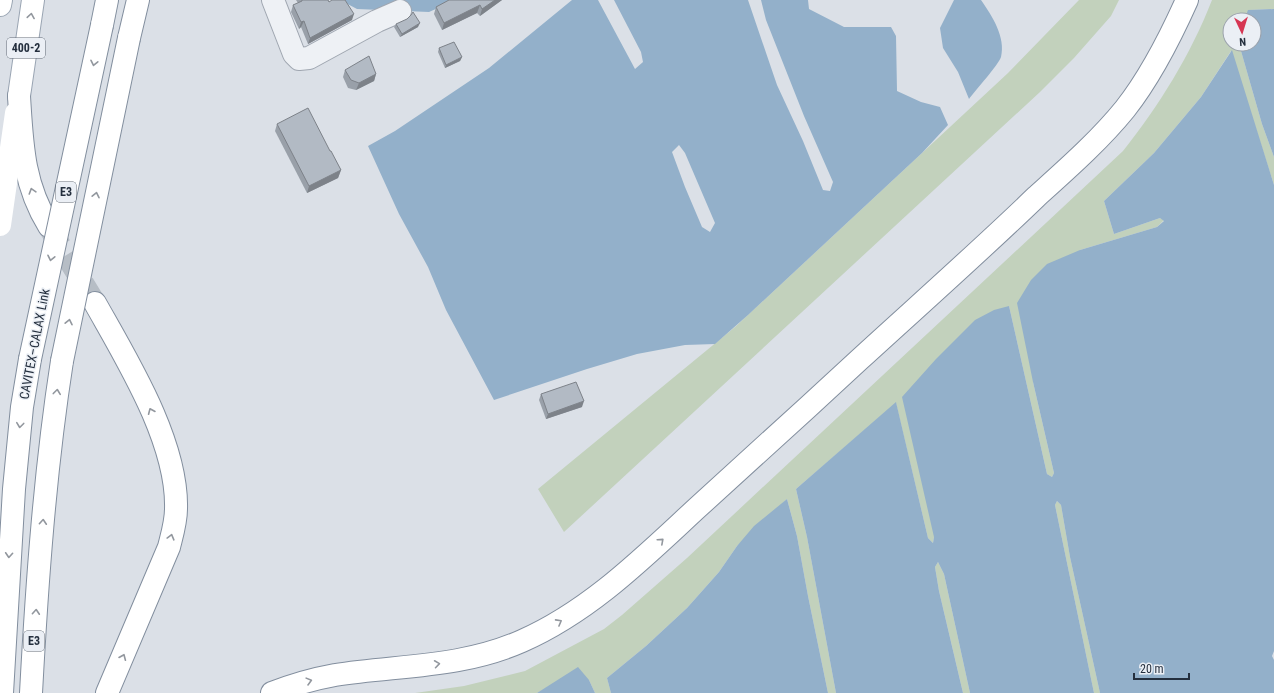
<svg xmlns="http://www.w3.org/2000/svg" width="1274" height="693" font-family="'Roboto Condensed',sans-serif">
	<style>
		.green { fill: #c2d1bc }
		.water { fill: #93b0ca; fill-rule: evenodd }
		.lines { fill: none; stroke-linecap: round; stroke-linejoin: round }
		.motorway-tunnel { stroke: #b6bdc5; stroke-width: 22; stroke-dasharray: 22 11; stroke-linecap: butt }
		.minor-casing { stroke: #a0a7b1; stroke-width: 24 }
		.primary-casing { stroke: #9aa5b3; stroke-width: 24 }
		.motorway-casing { stroke: #828e9e; stroke-width: 24 }
		.minor { stroke: #eef1f5; stroke-width: 22 }
		.secondary { stroke: #fff; stroke-width: 22 }
		.primary { stroke: #fff; stroke-width: 22 }
		.motorway { stroke: #fff; stroke-width: 22 }
		.motorway-bridge-casing { stroke: #828e9e; stroke-width: 24; stroke-linecap: butt }
		.motorway-bridge { stroke: #fff; stroke-width: 22 }
		.wall { fill: #99a0a9 }
		.shaded-wall { fill: #7d8289 }
		.building { fill: #b2bac4; stroke: #7d8289 }
		.oneway { stroke: #92979e }
		.labels { text-anchor: middle; stroke-width: 3; stroke-linejoin: round; paint-order: stroke }
		.shield { fill: #ebeff5; stroke: #606975; stroke-width: 1 }
		.shield-label { font-size: 12px; font-weight: bold; fill: #242f3e }
		.street-label { font-size: 13px; fill: #242f3e; stroke: #ebeff5 }
	</style>
	<rect width="100%" height="100%" fill="#dbe0e7"/>
	<g class="green">
		<path d="M1079,0H1119L1111,16L1074,58L1040,92L564,532L538,489L735,327L1008,73Z"/>
		<path d="M1212,0H1274V9L1249,10L1244,20H1230V44H1239L1262,124L1274,157V185L1231,51L1201,97L1154,153L1104,201L1114,234L1160,218L1164,220L1157,227L1080,250L1033,382L1054,473L1052,477L1047,474L1009,306L934,537L933,543L928,538L896,403L796,489L807,537L836,693H828L808,596L797,536L787,499L737,546L719,572L687,608L646,646L607,678L611,693H595L589,680L550,686L537,693H415L464,686L525,671L604,629L622,615L687,558L1123,151C1159,106 1191,54 1212,0Z"/>
		<path d="M1057,501L1061,505L1070,557L1100,693H1094L1055,505Z"/>
		<path d="M938,562L944,574L970,693H963L939,591L935,567Z"/>
	</g>
	<g class="water">
		<path d="M340,0H456L429,12L357,9Z"/>
		<path d="M572,0H598L635,69L643,62L641,52L614,0H748L777,85L803,141L823,190L830,191L833,182L804,116L766,20L761,0H808L809,9L844,27H891L896,36L897,91L921,102L940,107L948,125L922,153L748,315L715,344L685,345L637,354L587,369L494,400L446,310L428,267L399,214L368,146L395,131L489,68ZM679,145L685,153L715,223L710,232L702,227L685,187L672,152Z"/>
		<path d="M954,0H981C992,16 1006,37 1001,57C999,64 975,91 969,99L958,72L943,48L940,28Z"/>
		<path d="M1274,9V157L1262,124L1239,44H1254V20H1244L1248,10Z"/>
		<path d="M1232,50L1274,185V651L1272,656L1274,660V693H1100L1070,557L1061,505L1057,501L1055,505L1094,693H970L944,574L938,562L935,567L939,591L963,693H836L807,537L796,489L896,402L928,538L933,543L934,537L902,397L936,359L975,320L994,310L1009,306L1047,474L1052,477L1054,473L1033,382L1017,303L1031,280L1047,264L1080,250L1157,227L1164,221L1160,218L1114,234L1104,201L1154,153L1201,97Z"/>
		<path d="M787,499L797,536L808,596L828,693H611L607,678L646,646L687,608L719,572L737,546L754,526Z"/>
		<path d="M578,667L589,680L595,693H537Z"/>
	</g>
	<g class="lines">
		<path class="motorway-tunnel" d="M49,227L95,303"/>
		<defs>
			<path id="minor" d="M273,0L294,54L299,59L309,58L377,21L400,11"/>
			<g id="primary">
				<path d="M0,5L1,0"/>
				<path d="M19,96L33,0"/>
			</g>
			<g id="motorway">
				<path d="M102,25L107,0"/>
				<path d="M129,38L138,0"/>
				<path d="M19,96C22,144 23,184 49,226"/>
				<path d="M95,303C127,360 178,442 176,509C176,522 172,535 169,547L107,693"/>
				<path d="M2,693L14,489L22,407L30,359"/>
				<path d="M31,693C37,582 45,470 62,361"/>
				<path d="M272,693C292,685 313,679 335,675C399,665 461,668 522,641C590,611 643,558 697,508C752,458 806,409 860,359C919,305 979,252 1036,197C1067,169 1099,141 1125,109C1151,76 1170,38 1187,0"/>
			</g>
		</defs>
		<use href="#minor" class="minor-casing"/>
		<use href="#primary" class="primary-casing"/>
		<use href="#motorway" class="motorway-casing"/>
		<use href="#minor" class="minor"/>
		<path class="secondary" d="M0,225L16,113"/>
		<use href="#primary" class="primary"/>
		<use href="#motorway" class="motorway"/>
		<defs>
			<g id="motorway-bridge">
				<path d="M30,359L102,25"/>
				<path d="M62,361L129,38"/>
			</g>
		</defs>
		<use href="#motorway-bridge" class="motorway-bridge-casing"/>
		<use href="#motorway-bridge" class="motorway-bridge"/>
	</g>
	<g class="wall">
		<path d="M296,0H328L329,2L352,20L308,44L301,27L299,29L291,12L293,5L298,3Z"/>
		<path d="M449,0H502L480,16L477,13L442,30L434,14L436,7Z"/>
		<path d="M396,24L418,27L400,37L394,27Z"/>
		<path d="M439,48L462,57L460,61L445,68L438,52Z"/>
		<path d="M345,70L376,74L374,81L356,90L348,88L343,77Z"/>
		<path d="M277,124L330,151L341,170L338,178L307,193L275,131Z"/>
		<path d="M541,394L582,407L546,419L539,400Z"/>
	</g>
	<g class="shaded-wall">
		<path d="M495,0H502L480,16L482,9Z"/>
		<path d="M480,5L477,13L442,30L444,23Z"/>
		<path d="M354,14L352,20L308,44L310,38Z"/>
		<path d="M304,21L301,27L299,29L301,22Z"/>
		<path d="M420,23L418,27L400,37L402,34Z"/>
		<path d="M462,57L460,61L445,68L446,65Z"/>
		<path d="M376,74L374,81L356,90L359,83Z"/>
		<path d="M341,170L338,178L307,193L309,186Z"/>
		<path d="M584,401L582,407L546,419L548,414Z"/>
	</g>
	<g class="building">
		<path d="M302,0H328L329,2L332,0H345L354,14L310,38L304,21L301,22L293,5L302,1Z"/>
		<path d="M449,0H495L482,9L480,5L444,23L436,7Z"/>
		<path d="M413,12L420,23L402,34L396,24L407,19L411,15Z"/>
		<path d="M454,42L462,57L446,65L439,48Z"/>
		<path d="M369,56L376,74L359,83L351,80L345,70Z"/>
		<path d="M308,108L330,151H331L341,170L309,186L277,124Z"/>
		<path d="M576,382L584,401L548,414L541,394Z"/>
	</g>
	<defs><path id="oneway-chevron" d="M-2-3.5L2.5 0L-2 3.5" fill="none" stroke-width="1.6" stroke-linecap="round" stroke-linejoin="round"/></defs>
	<g class="oneway">
		<use href="#oneway-chevron" transform="translate(31 16) rotate(-81)"/>
		<use href="#oneway-chevron" transform="translate(94 63) rotate(102)"/>
		<use href="#oneway-chevron" transform="translate(32 191) rotate(-107)"/>
		<use href="#oneway-chevron" transform="translate(96 195) rotate(-78)"/>
		<use href="#oneway-chevron" transform="translate(51 258) rotate(102)"/>
		<use href="#oneway-chevron" transform="translate(69 322) rotate(-78)"/>
		<use href="#oneway-chevron" transform="translate(57 392) rotate(-83)"/>
		<use href="#oneway-chevron" transform="translate(151 411) rotate(-113)"/>
		<use href="#oneway-chevron" transform="translate(20 425) rotate(97)"/>
		<use href="#oneway-chevron" transform="translate(43 522) rotate(-86)"/>
		<use href="#oneway-chevron" transform="translate(171 537) rotate(-75)"/>
		<use href="#oneway-chevron" transform="translate(661 541) rotate(-42)"/>
		<use href="#oneway-chevron" transform="translate(9 555) rotate(94)"/>
		<use href="#oneway-chevron" transform="translate(36 612) rotate(-86)"/>
		<use href="#oneway-chevron" transform="translate(559 622) rotate(-29)"/>
		<use href="#oneway-chevron" transform="translate(123 657) rotate(-67)"/>
		<use href="#oneway-chevron" transform="translate(437 664) rotate(-8)"/>
		<use href="#oneway-chevron" transform="translate(309 681) rotate(-15)"/>
	</g>
	<g class="labels">
		<g class="shield">
			<rect x="7" y="38" width="38" height="20" rx="3"/>
			<rect x="56" y="182" width="20" height="20" rx="3"/>
			<rect x="24" y="631" width="20" height="20" rx="3"/>
		</g>
		<g class="shield-label">
			<text x="26" y="52">400-2</text>
			<text x="66" y="196">E3</text>
			<text x="34" y="645">E3</text>
		</g>
		<g class="street-label">
			<text transform="translate(34 344) rotate(-79)" y="5">CAVITEX–CALAX Link</text>
		</g>
	</g>
	<g transform="translate(1242 32) rotate(176)"><circle r="19" fill="#ebeff5" stroke="#9ba2ac"/>
	<path d="M0-3L7 15L0 10L-7 15Z" fill="#d63653"/>
	<text y="-6" font-size="11" font-weight="bold" text-anchor="middle" fill="#242f3e">N</text>
	</g>
	<path d="M1134 673v6h55v-6" fill="none" stroke="#242f3e" stroke-width="2"/>
	<text x="1140" y="673" font-size="12" fill="#242f3e" stroke="#ebeff5" stroke-width="3" paint-order="stroke">20 m</text>
</svg>
